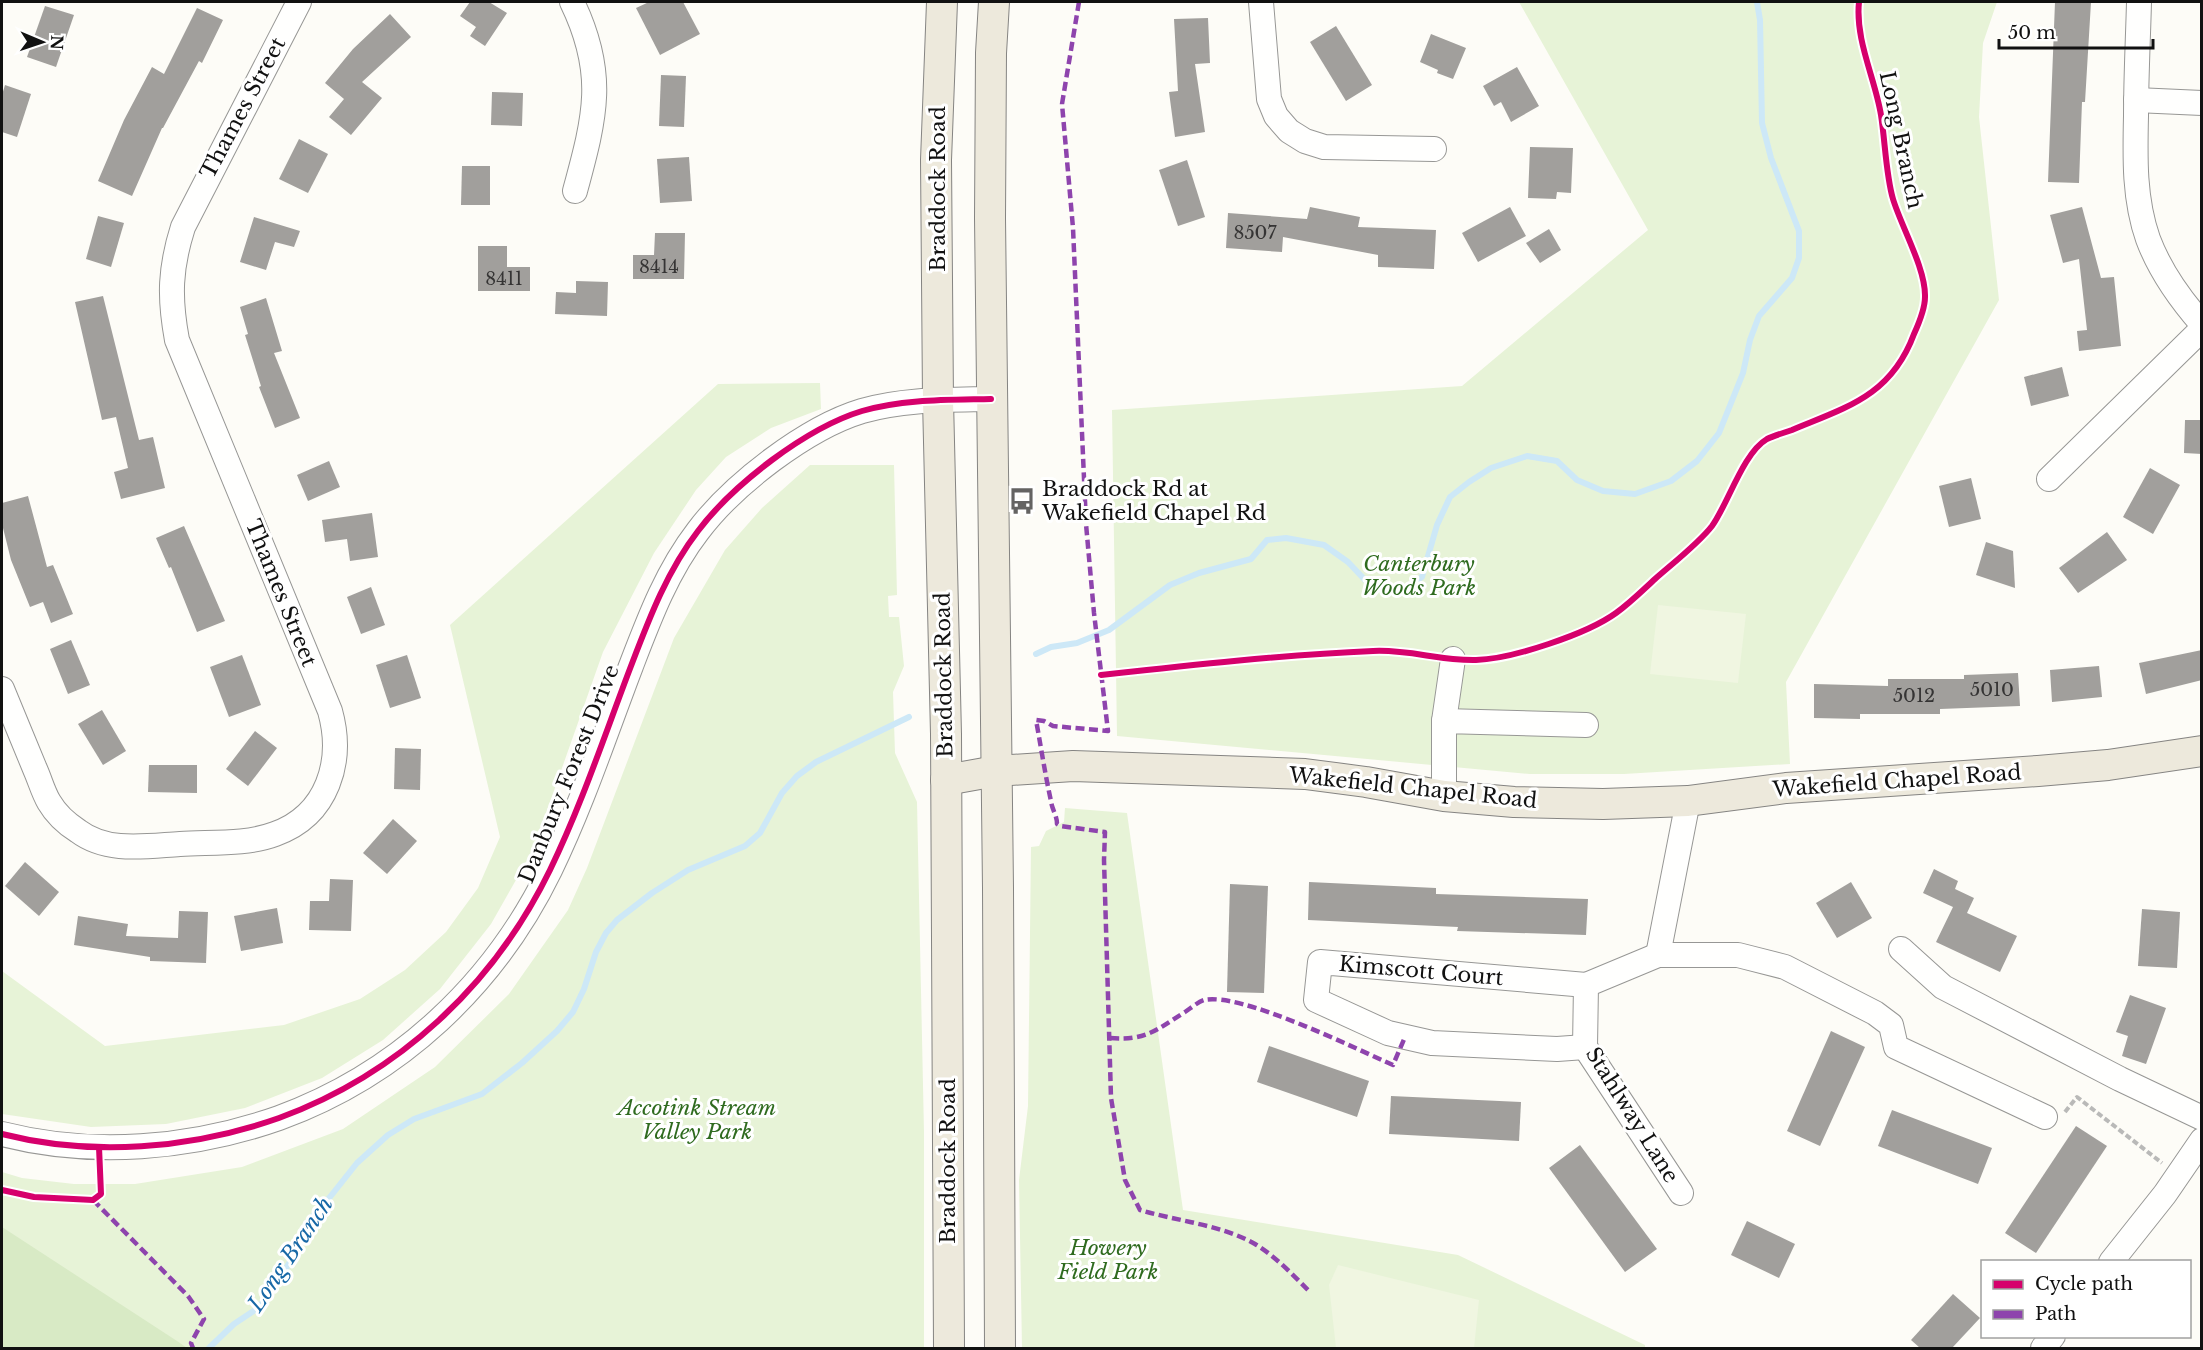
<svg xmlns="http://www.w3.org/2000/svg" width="2203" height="1350" font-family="'Libre Baskerville',serif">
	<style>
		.green { fill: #e7f3d7 }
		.forest { fill: #d8eac5 }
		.pitch { fill: #f0f6e1 }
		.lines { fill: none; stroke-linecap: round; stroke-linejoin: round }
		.stream { stroke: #cde8f7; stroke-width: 6 }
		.building { fill: #a19f9c }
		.minor-casing { stroke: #979795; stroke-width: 26 }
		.major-casing { stroke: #858482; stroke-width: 32 }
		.path { stroke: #b9b9b8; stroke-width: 4; stroke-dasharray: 6 3; stroke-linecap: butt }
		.minor { stroke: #fffffe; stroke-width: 24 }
		.major { stroke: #ede9dc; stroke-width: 30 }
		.quiet { stroke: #8e44ad; stroke-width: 4.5; stroke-dasharray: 9 4.5; stroke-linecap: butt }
		.cycleway-casing { stroke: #fff; stroke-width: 10 }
		.cycleway { stroke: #d6006c; stroke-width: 6 }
		.labels { text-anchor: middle; stroke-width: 6; stroke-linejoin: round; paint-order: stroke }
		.number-label { font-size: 18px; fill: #353434 }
		.street-label { font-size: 21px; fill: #111; stroke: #fff }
		.poi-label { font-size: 21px; fill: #111; stroke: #fff; text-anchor: start }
		.park-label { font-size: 21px; font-style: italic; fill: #2f6b1f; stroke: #fff }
		.water-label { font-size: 22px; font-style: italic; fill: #1768a6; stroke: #fff }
	</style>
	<rect width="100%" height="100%" fill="#fdfcf7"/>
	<g class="green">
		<path d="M1519,2H1997L1983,43L1979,117L1999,300L1786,682L1790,764L1624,774H1530L1117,736L1112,410L1462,386L1648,230Z"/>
		<path d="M820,383L821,409L771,428L726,457L696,490L654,553L603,652L533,850L491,924L440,989L383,1040L322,1078L245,1108L166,1124L91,1127L2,1114V971L105,1046L284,1025L360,999L405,970L446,932L478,888L500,837L450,625L718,384Z"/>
		<path d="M810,465H894L897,595L888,596L889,617H899L904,666L893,692L895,753L917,802L924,1132V1348H2V1172L22,1178L74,1184H135L242,1167L343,1129L435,1067L509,994L568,910L587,868L674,638L725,550L762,508Z"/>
		<path d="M1065,808L1127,813L1183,1210L1458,1255L1645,1345V1348H1022L1019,1180L1028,1106L1031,847L1039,846L1046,831L1064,822Z"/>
	</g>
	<path class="forest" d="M2,1227L177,1341L187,1348H2Z"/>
	<g class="pitch">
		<path d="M1658,605L1746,614L1738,683L1650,674Z"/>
		<path d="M1338,1265L1479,1300L1474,1348H1336L1329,1285Z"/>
	</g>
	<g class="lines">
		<g class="stream">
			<path d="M1036,654L1051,647L1077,643L1109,630L1170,585L1199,573L1251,559L1267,540L1286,538L1324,545L1348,562L1366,581L1385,587H1406L1422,577L1437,525L1450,497L1469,482L1491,468L1527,456L1557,461L1577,480L1603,491L1635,494L1671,481L1697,461L1719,433L1743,373L1750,340L1759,316L1792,278L1799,258V231L1771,158L1762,123L1760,20L1757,2"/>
			<path d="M209,1348L234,1324L258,1308L277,1283L299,1247L311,1218L330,1197L357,1163L388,1135L414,1119L482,1094L522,1063L557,1031L573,1012L584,989L596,952L606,933L617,920L652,893L688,870L745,846L760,833L782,793L797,776L816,762L909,717"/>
		</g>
	</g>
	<g class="building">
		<path d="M470,2H489L507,13L485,46L470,36L476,27L460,16Z"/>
		<path d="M649,2H683L700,34L660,55L636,8Z"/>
		<path d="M2055,2H2091L2085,102H2082L2079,183L2048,182Z"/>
		<path d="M45,6L74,15L56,67L27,57Z"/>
		<path d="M197,8L223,20L202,63L199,61L163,128H162L132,196L98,181L124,120L152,67L164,74Z"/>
		<path d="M390,14L411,37L362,82L382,98L351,135L329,117L344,99L325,83L353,49Z"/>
		<path d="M1208,18L1210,63L1195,64L1205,132L1175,137L1169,92L1178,91L1174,19Z"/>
		<path d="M1336,26L1372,85L1346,101L1310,42Z"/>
		<path d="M1431,34L1466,48L1453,79L1437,73L1438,70L1420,62Z"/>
		<path d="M1517,67L1539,106L1511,122L1501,102L1494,106L1483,86Z"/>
		<path d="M661,75L686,76L684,127L659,126Z"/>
		<path d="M5,85L31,94L17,137L2,132V95Z"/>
		<path d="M492,92L523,93L522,126L491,125Z"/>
		<path d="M299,139L328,154L308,193L279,179Z"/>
		<path d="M1530,147L1573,148L1571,193L1557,192L1556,199L1528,198Z"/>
		<path d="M689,157L692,201L660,203L657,159Z"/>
		<path d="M1187,160L1205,217L1178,226L1159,170Z"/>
		<path d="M462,166H490V205H461Z"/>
		<path d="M1310,207L1360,217L1358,227L1436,230L1434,269L1378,267V255L1283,237L1282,252L1226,248L1228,213L1307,219Z"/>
		<path d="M1510,207L1526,236L1478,262L1462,233Z"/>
		<path d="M2082,207L2101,278L2114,277L2121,346L2079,351L2077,331L2087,330L2079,259L2063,263L2050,215Z"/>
		<path d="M98,216L124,223L111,267L86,259Z"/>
		<path d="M254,217L300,231L294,247L275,242L266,270L240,262Z"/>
		<path d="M1549,229L1561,250L1540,263L1526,243Z"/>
		<path d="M655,233H685L684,279H633V255H654Z"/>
		<path d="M478,246H507V267H530V291H478Z"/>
		<path d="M576,281L608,282L607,316L555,314L556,292L576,293Z"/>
		<path d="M103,296L139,440L153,437L165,488L121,499L114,472L128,468L116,417L102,420L75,302Z"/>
		<path d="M266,298L282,351L274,353L300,418L275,428L259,387L261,386L245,335L248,334L240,307Z"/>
		<path d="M2062,367L2069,396L2031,406L2024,377Z"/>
		<path d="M2185,420H2202V454L2184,453Z"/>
		<path d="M329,461L340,487L308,501L297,475Z"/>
		<path d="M2150,468L2180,485L2153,534L2123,517Z"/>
		<path d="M1971,478L1981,519L1949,527L1939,486Z"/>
		<path d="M28,496L47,567L53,565L73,614L51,623L43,602L30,607L11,560L2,524V503Z"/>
		<path d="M372,513L378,557L350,561L347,539L325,542L322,520Z"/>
		<path d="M184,526L225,621L197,632L171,567L169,568L156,538Z"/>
		<path d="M2107,532L2127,560L2078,593L2059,568Z"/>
		<path d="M1986,542L2013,551L2015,588L1976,575Z"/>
		<path d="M371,587L385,625L361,634L347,597Z"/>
		<path d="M71,640L90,685L68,694L50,649Z"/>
		<path d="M2202,650V680L2146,694L2139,663Z"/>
		<path d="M242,655L261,705L229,717L210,667Z"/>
		<path d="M407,655L421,698L390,708L376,665Z"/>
		<path d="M2099,666L2102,697L2052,702L2050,670Z"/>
		<path d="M2018,673L2020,706L1940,709V714H1860V719L1814,718V684L1888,686V679H1964V675Z"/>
		<path d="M102,710L126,751L103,765L78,724Z"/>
		<path d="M255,731L277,748L248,786L226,769Z"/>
		<path d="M395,748L421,749L420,790L394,789Z"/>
		<path d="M149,765H197V793L148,792Z"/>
		<path d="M393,819L417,841L387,874L363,853Z"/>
		<path d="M25,862L59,892L39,916L5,886Z"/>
		<path d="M1934,869L1958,881L1955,889L1974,898L1967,913L2017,936L2000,972L1936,942L1953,907L1923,893Z"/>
		<path d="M330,879L353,880L351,931L309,930L310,901H329Z"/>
		<path d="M1309,882L1436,888V894L1588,899L1586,935L1457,931L1458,927L1308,920Z"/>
		<path d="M1851,882L1872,918L1837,938L1816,903Z"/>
		<path d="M1230,884L1268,886L1264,993L1227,992Z"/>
		<path d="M277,908L283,943L241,951L234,916Z"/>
		<path d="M2142,909L2180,912L2177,968L2138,966Z"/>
		<path d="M179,911L208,912L206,963L150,961V957L74,945L78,916L128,924L126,936L178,938Z"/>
		<path d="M2130,995L2166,1008L2146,1064L2122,1056L2128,1036L2116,1032Z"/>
		<path d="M1831,1031L1865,1047L1820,1146L1787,1131Z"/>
		<path d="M1269,1046L1369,1081L1357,1117L1257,1082Z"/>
		<path d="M1391,1096L1521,1102L1519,1141L1389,1134Z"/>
		<path d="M1892,1110L1992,1148L1978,1184L1878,1146Z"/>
		<path d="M2076,1126L2107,1146L2036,1253L2005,1233Z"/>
		<path d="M1580,1145L1657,1249L1625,1272L1549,1168Z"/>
		<path d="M1747,1221L1795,1244L1779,1278L1731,1255Z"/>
		<path d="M1953,1294L1980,1318L1952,1348H1920L1911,1340Z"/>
	</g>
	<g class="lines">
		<defs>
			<g id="minor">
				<path d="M572,2C607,74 595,117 575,191"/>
				<path d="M1261,2L1269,99L1276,116L1289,131L1305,141L1324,147L1434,149"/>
				<path d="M2139,2C2138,40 2136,78 2136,116C2135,158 2134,199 2148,239C2160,271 2180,299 2202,324"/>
				<path d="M2136,100L2202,103"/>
				<path d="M2049,479L2202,329"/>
				<path d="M2,689C13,716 24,742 35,769C40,780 43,792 49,802C56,814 67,824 78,831C107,853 146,846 180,844C210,842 246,845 275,834C328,815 344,761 330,711L177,340C169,297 170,268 183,227L299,2"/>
				<path d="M1444,721L1453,659"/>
				<path d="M1444,796V721L1586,725"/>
				<path d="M1901,949L1943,987L2120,1079L2202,1118"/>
				<path d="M1658,955L1688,801"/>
				<path d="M1585,1047L1557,1049L1432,1043L1388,1033L1316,1000L1320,962L1586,985"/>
				<path d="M2,1134C92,1157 191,1149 279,1118C399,1074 494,985 550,870C582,804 605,734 631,666C649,619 667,571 698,531C719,503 744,481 772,460C799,440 829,421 862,411C904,399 948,400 991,399"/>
				<path d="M1681,1193L1585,1047L1586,985L1658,955H1738L1785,967L1875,1013L1891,1025L1896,1047L2045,1117"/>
				<path d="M2111,1262L2165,1194L2202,1140"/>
				<path d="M2043,1348L2053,1336"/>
			</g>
			<g id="major">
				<path d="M942,2L936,160L938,400L946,734L949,1348"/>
				<path d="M994,2L991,53L990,218L998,888L1000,1348"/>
				<path d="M946,780L996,771L1073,766L1305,774L1366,782L1444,796L1514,802L1603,804L1688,801L1786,788L2038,771L2108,765L2202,751"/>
			</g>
		</defs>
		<use href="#minor" class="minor-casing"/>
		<use href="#major" class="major-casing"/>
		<path class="path" d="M2065,1112L2077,1097L2162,1163"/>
		<use href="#minor" class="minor"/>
		<use href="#major" class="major"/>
		<g class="quiet">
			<path d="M1079,2L1062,104L1073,228L1086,524L1094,613L1108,731L1053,726L1044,721L1036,720C1041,747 1045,774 1051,801C1052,810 1057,815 1057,824L1060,826L1105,832L1104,860L1111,1098L1125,1180L1140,1210C1177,1221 1222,1225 1255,1244C1275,1256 1292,1274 1308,1290"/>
			<path d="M1110,1038C1146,1041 1156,1030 1185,1012C1191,1008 1198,1002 1204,1000C1241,992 1354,1048 1393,1065L1405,1037"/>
			<path d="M93,1200L188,1296L204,1319L191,1343L193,1348"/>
		</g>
		<defs>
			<g id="cycleway">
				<path d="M1101,675C1191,665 1282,655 1373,651C1408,649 1441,661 1476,660C1512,659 1587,634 1616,613C1630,603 1643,590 1655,579C1672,564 1699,543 1712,526C1728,504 1743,453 1767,439C1775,435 1784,433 1792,430C1847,407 1891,396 1914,334C1919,323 1925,309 1925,297C1926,269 1901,226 1893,199C1886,176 1885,140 1881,115C1875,78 1855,40 1859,2"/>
				<path d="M2,1134C92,1157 191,1149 279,1118C399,1074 494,985 550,870C582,804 605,734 631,666C649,619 667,571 698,531C719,503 744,481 772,460C799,440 829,421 862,411C904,399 948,400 991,399"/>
				<path d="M2,1190L34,1197L93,1200L101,1194L99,1147"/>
			</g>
		</defs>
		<use href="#cycleway" class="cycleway-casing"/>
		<use href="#cycleway" class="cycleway"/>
	</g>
	<defs>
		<symbol id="bus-bare" viewBox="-9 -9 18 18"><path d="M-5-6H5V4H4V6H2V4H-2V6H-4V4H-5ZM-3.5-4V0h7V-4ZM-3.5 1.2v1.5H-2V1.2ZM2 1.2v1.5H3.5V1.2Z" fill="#646362" stroke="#fff" stroke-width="2.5" paint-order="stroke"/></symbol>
	</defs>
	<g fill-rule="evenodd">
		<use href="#bus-bare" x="1003" y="482" width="38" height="38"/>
	</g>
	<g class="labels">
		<g class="number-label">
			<text x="1255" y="239">8507</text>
			<text x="659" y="273">8414</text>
			<text x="504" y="285">8411</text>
			<text x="1992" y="696">5010</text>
			<text x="1914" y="702">5012</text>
		</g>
		<g class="street-label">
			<text transform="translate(243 108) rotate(-62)" y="7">Thames Street</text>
			<text transform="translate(1901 140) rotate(78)" y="7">Long Branch</text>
			<text transform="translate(938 189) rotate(-90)" y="7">Braddock Road</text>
			<text transform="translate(281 593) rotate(68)" y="7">Thames Street</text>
			<text transform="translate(944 675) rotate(-91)" y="7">Braddock Road</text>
			<text transform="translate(569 774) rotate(-68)" y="7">Danbury Forest Drive</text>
			<text transform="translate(1897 781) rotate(-4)" y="7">Wakefield Chapel Road</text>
			<text transform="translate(1413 788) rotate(6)" y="7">Wakefield Chapel Road</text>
			<text transform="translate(1421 971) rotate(5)" y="7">Kimscott Court</text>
			<text transform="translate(1632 1115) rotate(58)" y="7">Stahlway Lane</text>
			<text transform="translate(948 1161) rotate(-90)" y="7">Braddock Road</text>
		</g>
		<g class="poi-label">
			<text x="1042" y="496">Braddock Rd at<tspan x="1042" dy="24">Wakefield Chapel Rd</tspan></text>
		</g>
		<g class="park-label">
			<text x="1419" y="571">Canterbury<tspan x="1419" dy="24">Woods Park</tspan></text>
			<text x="697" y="1115">Accotink Stream<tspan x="697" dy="24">Valley Park</tspan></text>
			<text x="1108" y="1255">Howery<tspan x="1108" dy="24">Field Park</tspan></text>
		</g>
		<g class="water-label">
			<text transform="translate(290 1254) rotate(-56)" y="8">Long Branch</text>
		</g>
	</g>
	<rect width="2203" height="1350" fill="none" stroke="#111111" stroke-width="6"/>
	<rect x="1981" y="1260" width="210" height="78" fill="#ffffff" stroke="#a0a0a0" stroke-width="1.5"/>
	<rect x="1993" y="1280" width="30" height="9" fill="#d6006c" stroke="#a0a0a0" stroke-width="1.5"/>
	<text x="2035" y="1290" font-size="18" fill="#111111">Cycle path</text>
	<rect x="1993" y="1310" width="30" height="9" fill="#8e44ad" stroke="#a0a0a0" stroke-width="1.5"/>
	<text x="2035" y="1320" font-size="18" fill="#111111">Path</text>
	<g transform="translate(42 42) rotate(92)" stroke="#ffffff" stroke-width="4.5" paint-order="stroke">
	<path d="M0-4.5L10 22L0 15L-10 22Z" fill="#111111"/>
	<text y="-9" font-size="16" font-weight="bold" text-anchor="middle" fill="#111111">N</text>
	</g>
	<path d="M1999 39v9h154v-9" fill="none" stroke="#111111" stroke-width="3"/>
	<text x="2008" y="39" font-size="18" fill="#111111" stroke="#ffffff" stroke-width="4.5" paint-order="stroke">50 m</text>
</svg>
